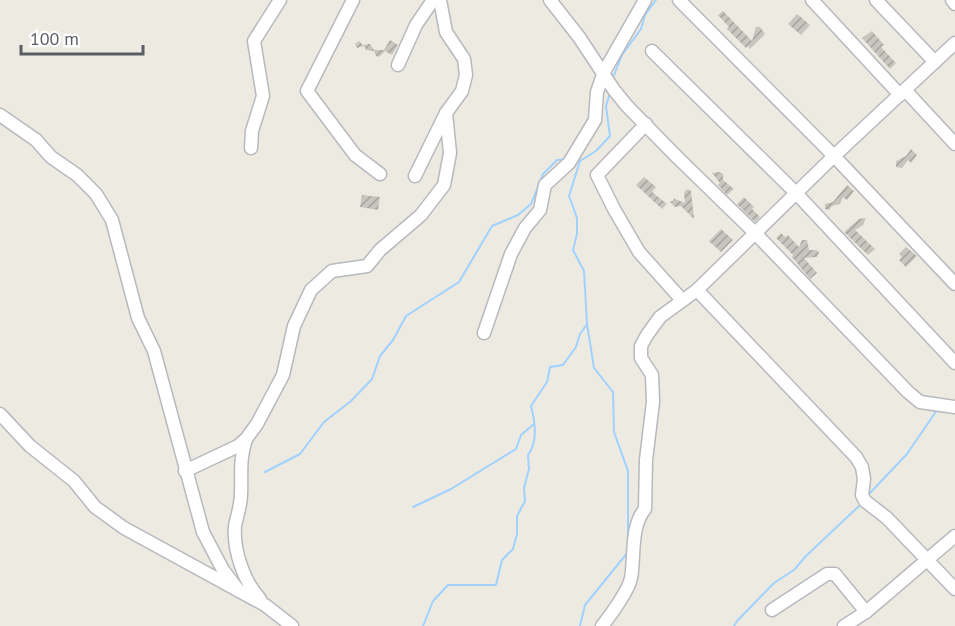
<svg xmlns="http://www.w3.org/2000/svg" width="955" height="626" font-family="'PT Sans',sans-serif">
	<style>
		.lines { fill: none; stroke-linecap: round; stroke-linejoin: round }
		.stream { stroke: #a0d1ff; stroke-width: 2 }
		.building { fill: url(#building-hatch) }
		.minor-casing { stroke: #b7b9be; stroke-width: 15 }
		.minor { stroke: #fff; stroke-width: 12 }
	</style>
	<defs>
		<pattern id="building-hatch" width="6" height="6" patternUnits="userSpaceOnUse" patternTransform="scale(1.5)"><rect width="6" height="6" fill="#c8c5be"/><path d="M-1 1l2-2M0 6l6-6M5 7l2-2" fill="none" stroke="#a5a39e"/></pattern>
	</defs>
	<rect width="100%" height="100%" fill="#edebe1"/>
	<g class="lines">
		<g class="stream">
			<path d="M614,75L622,55L641,29L645,15L656,0"/>
			<path d="M580,161L596,151L610,136L606,106L610,93"/>
			<path d="M587,324L594,368L613,392L614,432L628,471V540"/>
			<path d="M265,472L300,454L324,422L351,401L372,379L380,356L393,340L406,316L459,282L492,226L518,215L531,204L543,174L557,160L566,159"/>
			<path d="M869,494L907,454L937,410"/>
			<path d="M413,507L451,489L516,449L521,435L534,424"/>
			<path d="M423,626L433,601L448,585H496L502,560L513,549L517,534V516L525,501L524,488L529,469L528,455C538,442 535,421 531,406L547,382L550,367L563,365L576,347L580,334L587,324L584,271L573,250L577,234V218L569,196L580,161"/>
			<path d="M580,626L585,605L628,552"/>
			<path d="M734,626L737,621L774,583L794,570L806,556L859,506"/>
		</g>
	</g>
	<g class="building">
		<path d="M723,11L752,41L756,27H760L765,34L750,49L748,46L746,48L727,29L729,27L718,15Z"/>
		<path d="M797,14L810,25L801,35L788,24Z"/>
		<path d="M872,31L884,45L881,47L896,63L890,69L862,38Z"/>
		<path d="M390,40L398,45L392,55L385,51L379,57L376,56L374,51L366,50L364,46L357,48L355,44L359,41L363,45L370,44L374,50H384Z"/>
		<path d="M911,149L917,155L911,163L908,160L902,168L896,167V161L906,156Z"/>
		<path d="M720,172L723,174V180L734,189L727,195L718,185L720,183L712,173Z"/>
		<path d="M644,177L656,187L652,192L667,204L662,209L636,185Z"/>
		<path d="M847,185L854,191L847,200L843,197L840,204L832,206L829,210L825,209V204L833,202Z"/>
		<path d="M688,189L691,191L694,219L681,206L675,207L670,202L674,200L673,198L685,203L684,192Z"/>
		<path d="M362,195L380,197L378,210L360,207Z"/>
		<path d="M744,197L754,207L752,209L760,217L755,222L737,204Z"/>
		<path d="M866,218L863,225L855,230L875,249L868,255L844,232L859,219Z"/>
		<path d="M721,229L733,240L721,252L709,241Z"/>
		<path d="M781,233L785,237L788,235L799,247L802,240H807L809,250H816L819,252L817,257L804,258L817,273L810,279L792,257L793,255L776,238Z"/>
		<path d="M906,247L917,256L906,267L899,260L902,257L899,254Z"/>
	</g>
	<g class="lines">
		<defs>
			<g id="minor">
				<path d="M353,0L307,91L355,155L380,174"/>
				<path d="M550,0L579,37L614,90L627,106L677,157L755,233L908,392L920,402L955,407"/>
				<path d="M679,0L834,156L955,284"/>
				<path d="M812,0L900,95"/>
				<path d="M876,0L935,62"/>
				<path d="M952,0L955,4"/>
				<path d="M652,51L796,193L955,363"/>
				<path d="M398,65L416,25L433,0"/>
				<path d="M905,90L955,144"/>
				<path d="M0,115L36,140L51,157L77,175L96,194L112,220L138,318L154,351L203,532L223,570L239,591"/>
				<path d="M646,124L597,175L614,209L639,252L682,300"/>
				<path d="M251,148L252,131L263,96L254,41L280,0"/>
				<path d="M415,176L446,113L462,91L466,75L464,59L446,32L440,0"/>
				<path d="M697,290L856,457L862,467L864,479L862,495L865,501L887,518L955,589"/>
				<path d="M484,333L511,254L525,228L540,210L545,185L569,163L595,120L597,92L604,72L645,0"/>
				<path d="M0,414L30,446L74,481L95,507L124,528L265,605L292,626"/>
				<path d="M246,439C239,462 242,472 241,494C241,505 237,516 235,526C233,550 244,582 260,599"/>
				<path d="M185,471L238,446L246,439L257,424L283,375L294,326L311,290L332,271L367,266L380,250L421,215L444,185L450,153L446,113"/>
				<path d="M772,610L827,574H835L866,612"/>
				<path d="M602,626C610,616 629,590 631,578C635,556 630,527 645,509L646,460L653,402L652,375L641,358V346L647,335L660,317L697,290L834,156L955,43"/>
				<path d="M844,626L866,612L955,536"/>
			</g>
		</defs>
		<use href="#minor" class="minor-casing"/>
		<use href="#minor" class="minor"/>
	</g>
	<path d="M21 45v9h122v-9" fill="none" stroke="#5a5d63" stroke-width="3"/>
	<text x="30" y="45" font-size="18" fill="#5a5d63" stroke="#ffffff" stroke-width="4.5" paint-order="stroke">100 m</text>
</svg>
